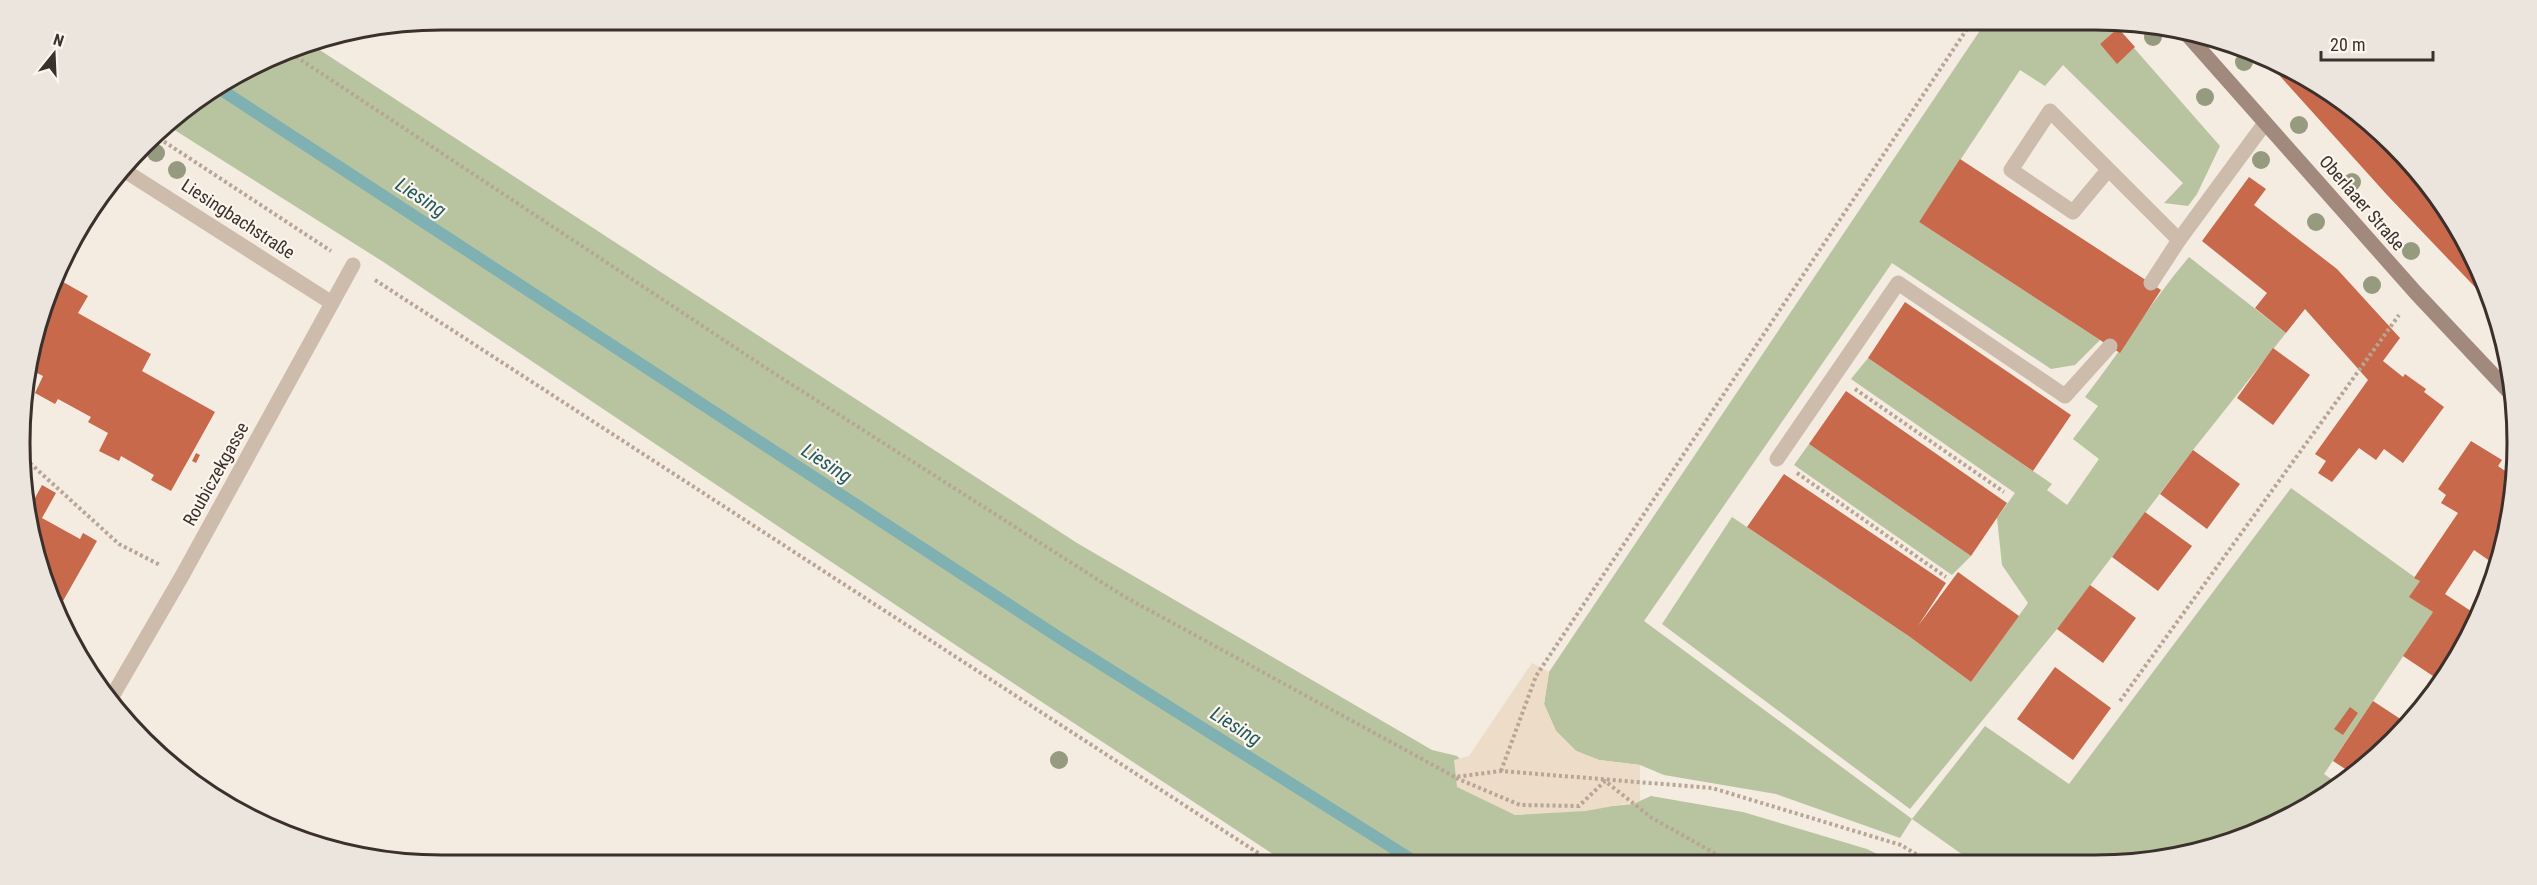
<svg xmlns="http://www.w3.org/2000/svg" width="2537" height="885" font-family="'Roboto Condensed',sans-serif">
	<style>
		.green { fill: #b8c4a0 }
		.plaza { fill: #ecdcc8 }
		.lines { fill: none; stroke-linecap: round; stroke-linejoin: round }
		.stream { stroke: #7fb0b2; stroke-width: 12 }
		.building { fill: #c8694b }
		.path { stroke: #b9a596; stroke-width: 4; stroke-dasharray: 3 3; stroke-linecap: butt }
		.service { stroke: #cdbbac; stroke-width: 15 }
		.minor { stroke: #cdbbac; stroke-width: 15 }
		.secondary { stroke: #a18a7d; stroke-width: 15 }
		.tree { fill: #969b7f }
		.labels { text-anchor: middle; stroke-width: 4.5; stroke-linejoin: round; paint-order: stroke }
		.street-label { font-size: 18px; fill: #3b302b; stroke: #fbf5ee }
		.water-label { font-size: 20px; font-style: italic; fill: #1f5a5e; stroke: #fbf5ee }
		.rim { fill: none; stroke: #3b302b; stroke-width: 3 }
	</style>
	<rect width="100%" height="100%" fill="#f4ebe1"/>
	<g class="green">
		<path d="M1987,20H2094L2110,22L2117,29L2100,44L2117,63L2134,48L2220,146L2197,194L2188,206L2164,203L2183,183L2063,65L2045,86L2020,70L1919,222L2100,340L2075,365L2051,369L1892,263L1644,621L1912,819L1985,726L2069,784L2291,488L2420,581L2410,597L2433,612L2324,774L2339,784L2281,822L2150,862H1973L1912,819L1900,838L1776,794L1664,775L1640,765L1599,760L1576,751L1556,731L1544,704L1549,672Z"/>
		<path d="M309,43L1077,543L1432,750L1457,756L1515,815L1633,804L1651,796L1743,812L1867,849L1893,862L1288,864L975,658L385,263L165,124L281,52Z"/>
		<path d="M2189,257L2286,333L2193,450L2057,629L1910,809L1662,624L1732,517L1910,637L1971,682L2028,603L2002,565L1997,518L2015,493L1851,379L1868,358L2052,484L2047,490L2067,505L2099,459L2073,439L2098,406L2085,397C2121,351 2151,302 2189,257Z"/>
		<path d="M1809,444L1971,556L1952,575L1794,465Z"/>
	</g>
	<path class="plaza" d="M1532,663L1549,672L1544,704L1556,731L1576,751L1599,760L1640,765V801L1586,811L1515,815L1457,787L1454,760L1469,756Z"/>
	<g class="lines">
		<path class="stream" d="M220,89L1066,642L1417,863"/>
	</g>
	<g class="building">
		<path d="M2118,28L2135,47L2117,64L2100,44Z"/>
		<path d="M2262,56L2281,63L2352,107L2412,163L2461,231L2496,309L2388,196Z"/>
		<path d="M1960,159L2161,290L2120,353L1919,222Z"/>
		<path d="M2249,177L2266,189L2254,205L2337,269L2400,338L2383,361L2403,377L2405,374L2426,389L2424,392L2444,407L2403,463L2384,449L2376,460L2359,448L2332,482L2318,473L2326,461L2315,454L2368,380L2305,309L2286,333L2255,308L2267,293L2202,241Z"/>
		<path d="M56,278L88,296L78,313L151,354L142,371L215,412L171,491L151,480L154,475L121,456L119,461L99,451L108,433L88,422L91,417L58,399L55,404L35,393L43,376L29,369Z"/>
		<path d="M1905,302L2071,415L2033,471L1868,358Z"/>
		<path d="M2273,348L2310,375L2273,425L2237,398Z"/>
		<path d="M1846,391L2007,503L1971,556L1809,444Z"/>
		<path d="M2471,441L2502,460L2498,466L2515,478L2503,552L2497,566L2474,550L2445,594L2477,615L2461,654L2439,680L2403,656L2433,612L2409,597L2420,581L2414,578L2458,513L2441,503L2446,495L2438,489Z"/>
		<path d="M2193,450L2240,484L2207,529L2160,494Z"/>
		<path d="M196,453L200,455L196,463L192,461Z"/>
		<path d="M1784,474L1946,583L1918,626L1958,572L2019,616L1971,682L1910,637L1747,527Z"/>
		<path d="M42,485L56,493L42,518L80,539L83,533L97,541L59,608L42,570L46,563L37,558L34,552L24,491L35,498Z"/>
		<path d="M2145,512L2192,546L2158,591L2112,557Z"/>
		<path d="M2090,585L2136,618L2103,663L2057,629Z"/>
		<path d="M2055,667L2111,708L2073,760L2017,719Z"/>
		<path d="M2373,701L2405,722L2374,760L2353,774L2333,761Z"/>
		<path d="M2350,707L2358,713L2343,735L2334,729Z"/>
	</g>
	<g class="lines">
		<g class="path">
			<path d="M286,50L772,372L1125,597L1455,777L1501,771L1712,788L1901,845L1929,862"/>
			<path d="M154,135L331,251"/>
			<path d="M375,280L1275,864"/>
			<path d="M1855,389L2004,492"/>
			<path d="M21,455L119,544L160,565"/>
			<path d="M1797,473L1946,577"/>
			<path d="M2120,701L2399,315"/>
			<path d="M1501,771L1536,676L1973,20"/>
			<path d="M1456,778L1520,805L1579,806L1605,781L1652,818L1732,863"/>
		</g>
		<g class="service">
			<path d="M2108,170L2073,212L2011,170L2050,111L2179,240"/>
			<path d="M2151,283L2179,240L2265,123"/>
			<path d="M1777,459L1898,283L2065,396L2110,346"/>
		</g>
		<g class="minor">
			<path d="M122,169L332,303"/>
			<path d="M110,700L182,576L353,265"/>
		</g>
		<path class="secondary" d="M2184,31L2416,293L2514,397"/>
	</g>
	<g class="tree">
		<circle cx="2153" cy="37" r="9"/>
		<circle cx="2244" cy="62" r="9"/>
		<circle cx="2205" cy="97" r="9"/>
		<circle cx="2299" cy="125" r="9"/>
		<circle cx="156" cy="153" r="9"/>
		<circle cx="2261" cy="160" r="9"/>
		<circle cx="177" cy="170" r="9"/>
		<circle cx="2352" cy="182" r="9"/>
		<circle cx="2316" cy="222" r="9"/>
		<circle cx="2411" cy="251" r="9"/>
		<circle cx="2372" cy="285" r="9"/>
		<circle cx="1059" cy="760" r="9"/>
	</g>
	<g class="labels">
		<g class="street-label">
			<text transform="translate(2362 203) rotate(49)" y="6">Oberlaaer Straße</text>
			<text transform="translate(238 219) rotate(33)" y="6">Liesingbachstraße</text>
			<text transform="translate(216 474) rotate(-61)" y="6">Roubiczekgasse</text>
		</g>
		<g class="water-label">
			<text transform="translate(421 197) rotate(33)" y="7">Liesing</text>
			<text transform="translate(827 463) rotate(33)" y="7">Liesing</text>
			<text transform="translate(1236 726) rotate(32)" y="7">Liesing</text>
		</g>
	</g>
	<path d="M0 0H2537V885H0ZM442 30H2095A412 412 0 0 1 2507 442V443A412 412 0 0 1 2095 855H442A412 412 0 0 1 30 443V442A412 412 0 0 1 442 30Z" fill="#ece5de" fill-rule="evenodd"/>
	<path class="rim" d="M442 30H2095A412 412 0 0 1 2507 442V443A412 412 0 0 1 2095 855H442A412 412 0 0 1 30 443V442A412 412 0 0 1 442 30Z"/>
	<g transform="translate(54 54) rotate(18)" stroke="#fbf5ee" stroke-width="4.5" paint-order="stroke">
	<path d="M0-4.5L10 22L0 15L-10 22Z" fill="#3b302b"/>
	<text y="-9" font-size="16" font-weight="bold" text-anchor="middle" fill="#3b302b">N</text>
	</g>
	<path d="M2321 51v9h112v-9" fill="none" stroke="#3b302b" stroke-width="3"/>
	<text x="2330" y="51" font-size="18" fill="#3b302b" stroke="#fbf5ee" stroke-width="4.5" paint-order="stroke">20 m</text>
</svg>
